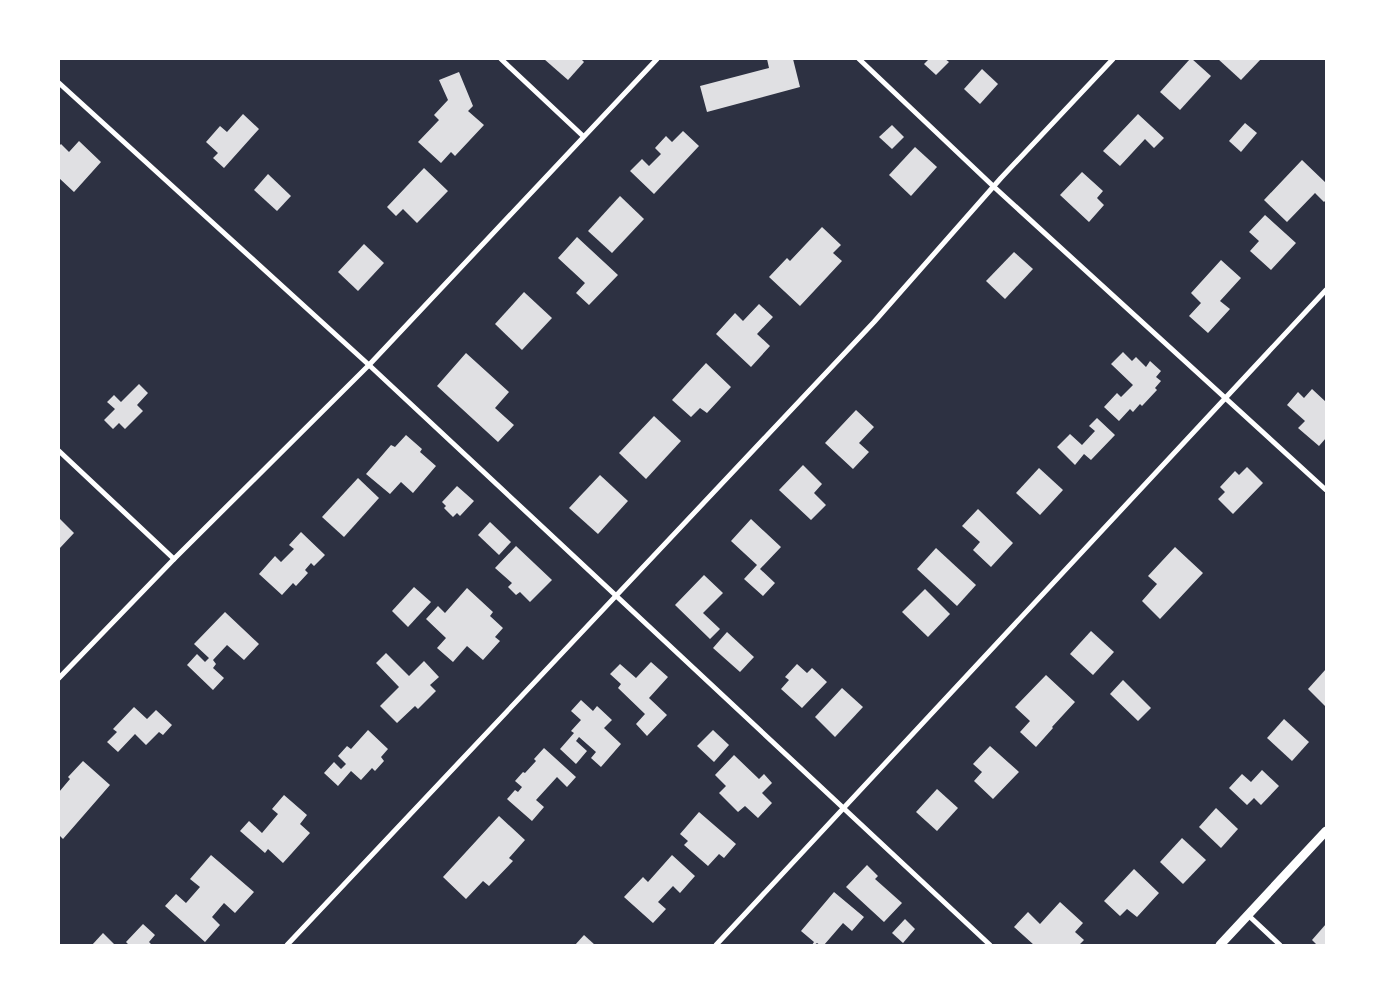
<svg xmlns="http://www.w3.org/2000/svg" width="1385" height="1004" font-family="Manrope,sans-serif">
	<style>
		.building { fill: #e0e0e3 }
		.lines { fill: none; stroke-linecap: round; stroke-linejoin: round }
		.minor { stroke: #fff; stroke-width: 5 }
		.tertiary { stroke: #fff; stroke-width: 9 }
	</style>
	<rect width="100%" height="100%" fill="#2d3142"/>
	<g class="building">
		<path d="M544,59H581L584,62L568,80Z"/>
		<path d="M767,59H793L800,87L707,112L700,86L769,68Z"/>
		<path d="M929,59H945L949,62L936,75L924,64Z"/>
		<path d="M1190,59H1192L1211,76L1180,110L1160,92Z"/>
		<path d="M1218,59H1261L1241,80Z"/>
		<path d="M982,69L998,84L980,104L964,89Z"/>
		<path d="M459,72L473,106L468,111L484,125L455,156L451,152L441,163L418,142L439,120L434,115L448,100L439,80Z"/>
		<path d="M243,114L259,129L224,168L213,158L218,153L206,142L220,126L227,132Z"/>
		<path d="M1138,114L1164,138L1154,148L1145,139L1120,166L1103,151Z"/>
		<path d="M1245,123L1257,133L1241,152L1229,141Z"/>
		<path d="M892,125L904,137L892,149L879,137Z"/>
		<path d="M683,131L699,146L654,194L630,171L642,159L649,166L661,154L655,148L666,136L672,142Z"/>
		<path d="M79,141L101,162L74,192L59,178V146L61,144L69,152Z"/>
		<path d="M915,147L937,167L911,196L889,175Z"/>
		<path d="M1302,160L1326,183V200L1324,202L1315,193L1287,222L1264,200Z"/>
		<path d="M424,168L448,191L417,223L403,209L396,216L387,207Z"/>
		<path d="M1082,172L1103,191L1097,198L1104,205L1089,222L1060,195Z"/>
		<path d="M268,174L291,196L277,211L254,190Z"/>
		<path d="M620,196L644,219L612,253L588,231Z"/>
		<path d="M1265,215L1296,243L1271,270L1250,251L1259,241L1249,232Z"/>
		<path d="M822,227L841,245L833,253L842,261L800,306L769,277L787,258L790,261Z"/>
		<path d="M577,237L618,275L589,305L576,293L585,283L558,258Z"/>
		<path d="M364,244L384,263L358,291L338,272Z"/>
		<path d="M1014,252L1033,269L1005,299L986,281Z"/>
		<path d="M1221,260L1241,278L1220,301L1230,309L1208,333L1189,316L1201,303L1191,293Z"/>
		<path d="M524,292L552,318L522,350L495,324Z"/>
		<path d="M759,304L773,317L757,334L770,346L751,367L716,334L735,313L743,321Z"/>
		<path d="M1123,352L1132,361L1136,357L1146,367L1150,361L1161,371L1156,377L1161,381L1155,388L1157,390L1142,406L1140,404L1133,412L1130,409L1119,421L1104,407L1117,393L1121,397L1133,385L1111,364Z"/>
		<path d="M466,353L509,392L495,408L514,425L498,442L437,386Z"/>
		<path d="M706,363L731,387L707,413L700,408L691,417L672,400Z"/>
		<path d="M139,384L148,393L137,405L143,411L125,429L119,423L113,429L104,420L115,409L107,402L114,395L121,402Z"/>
		<path d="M1312,389L1326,402V438L1319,446L1298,428L1305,421L1287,405L1298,392L1304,398Z"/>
		<path d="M856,410L874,427L859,443L869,452L853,469L825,443Z"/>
		<path d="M654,416L681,441L646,479L619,453Z"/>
		<path d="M1097,418L1115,435L1091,460L1084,454L1075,465L1057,447L1070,434L1082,445L1095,431L1089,426Z"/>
		<path d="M406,435L422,449L420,452L436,466L413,493L401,482L390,494L366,474L391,445L395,447Z"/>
		<path d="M803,465L822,484L814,493L826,505L811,520L779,490Z"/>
		<path d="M1247,467L1263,483L1233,514L1218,499L1225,492L1220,487L1235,471L1239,475Z"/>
		<path d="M1039,468L1063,490L1040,515L1016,493Z"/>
		<path d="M600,475L628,501L598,534L569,508Z"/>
		<path d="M358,478L379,498L344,537L322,517Z"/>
		<path d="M457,486L474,501L460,516L457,513L453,517L444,508L446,506L442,502Z"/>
		<path d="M978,509L1013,543L991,567L973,550L980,542L962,526Z"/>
		<path d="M59,518L74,533L59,549Z"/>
		<path d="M751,519L781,547L760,569L775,583L763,596L744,579L757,565L731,541Z"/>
		<path d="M490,522L511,542L499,555L478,535Z"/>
		<path d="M301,532L325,555L314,566L311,563L305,570L308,573L296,586L293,583L282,595L259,574L275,556L281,562L294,549L289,545Z"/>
		<path d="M516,546L552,580L530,602L520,592L516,595L508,587L512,583L495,568Z"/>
		<path d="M1175,547L1203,573L1160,619L1142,601L1157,584L1148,576Z"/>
		<path d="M936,548L976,585L957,606L917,569Z"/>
		<path d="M704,575L723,593L703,613L720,629L710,639L675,605Z"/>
		<path d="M414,587L431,602L408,627L392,611Z"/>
		<path d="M467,588L493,612L490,616L503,628L495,637L500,641L483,660L467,646L453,662L437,648L446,638L426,619L438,606L445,613Z"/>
		<path d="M925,589L950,614L928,637L902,612Z"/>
		<path d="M225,612L259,644L244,660L227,645L213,660L216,664L213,668L224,678L213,690L187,665L197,654L205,662L209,658L194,644Z"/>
		<path d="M1091,631L1114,652L1093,675L1070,654Z"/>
		<path d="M727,632L754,657L740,672L713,648Z"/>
		<path d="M386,653L409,676L424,661L439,677L430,685L436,691L418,709L415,706L397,723L380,706L399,687L376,663Z"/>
		<path d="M651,662L668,677L649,698L667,715L647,736L636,724L645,714L618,688L621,684L610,674L620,664L636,678Z"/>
		<path d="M797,664L807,673L812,668L827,682L802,708L781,689L789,680L785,677Z"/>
		<path d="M1326,669V707L1308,689Z"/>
		<path d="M1046,675L1075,702L1052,727L1053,728L1036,747L1020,732L1030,721L1015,707Z"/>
		<path d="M1123,680L1151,708L1138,721L1110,694Z"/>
		<path d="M842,688L863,707L835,737L815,717Z"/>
		<path d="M581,700L593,711L597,706L612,720L604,728L621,744L601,767L591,758L596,752L579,737L576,741L587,751L576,764L560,749L574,733L571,731L581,720L571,711Z"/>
		<path d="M134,707L147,719L156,710L172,725L163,735L159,732L146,745L135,734L118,752L107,742L117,732L113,729Z"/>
		<path d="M1284,719L1309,742L1292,761L1267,738Z"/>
		<path d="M368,730L388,749L381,757L384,761L375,771L372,768L361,780L351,771L338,786L324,773L334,762L341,769L346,764L338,756L347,746L351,749Z"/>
		<path d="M713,730L729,745L714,762L697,746Z"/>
		<path d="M990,746L1019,772L993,799L974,781L982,772L973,764Z"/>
		<path d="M544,748L576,777L567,787L557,777L536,800L544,807L532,821L507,799L515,790L518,792L522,787L515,781L523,772L525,773L536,761L534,759Z"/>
		<path d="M734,755L759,779L764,774L772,783L762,793L772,803L758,818L745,806L738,812L719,793L726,786L715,775Z"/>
		<path d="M83,761L110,785L63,839L59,835V792L70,779L68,777Z"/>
		<path d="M1262,770L1279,786L1261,805L1254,798L1247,805L1229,788L1242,774L1251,782Z"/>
		<path d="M937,789L958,808L937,831L916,812Z"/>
		<path d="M284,795L307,815L300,824L310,833L283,863L268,849L265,853L240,831L249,821L262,833L278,814L272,809Z"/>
		<path d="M1216,808L1238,829L1221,848L1199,827Z"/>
		<path d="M699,812L736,844L724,858L719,854L708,866L684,845L688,841L680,834Z"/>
		<path d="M499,816L525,840L509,858L513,861L489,886L483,881L466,899L443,877Z"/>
		<path d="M1182,838L1206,860L1183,884L1160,862Z"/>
		<path d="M211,855L254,892L235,913L224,903L212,917L220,925L205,942L165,906L176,894L186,903L200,887L190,879Z"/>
		<path d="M672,855L695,876L680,893L673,886L658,902L666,909L653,923L624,897L643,877L648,882Z"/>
		<path d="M867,865L878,876L875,879L902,903L884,922L846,887Z"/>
		<path d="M1134,869L1159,893L1137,917L1127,909L1120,916L1104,901Z"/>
		<path d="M834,892L864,917L852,931L843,923L824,945H820L817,943L814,945H812L814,942L801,931Z"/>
		<path d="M1060,902L1083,923L1075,932L1084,940L1079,945H1034L1014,927L1028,912L1040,924Z"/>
		<path d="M905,919L915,929L903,943L892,933Z"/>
		<path d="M143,924L155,935L149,942L152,945H129L126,942Z"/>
		<path d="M1326,924V945H1317L1312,940Z"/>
		<path d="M103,933L115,945H92Z"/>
		<path d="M584,935L595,945H575Z"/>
	</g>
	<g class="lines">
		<g class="minor">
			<path d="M501,59L583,136"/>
			<path d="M859,59L993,186L1326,490"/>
			<path d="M59,83L369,365L990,945"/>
			<path d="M59,451L174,559"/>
			<path d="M59,678L174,559L369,365L657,59"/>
			<path d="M1248,915L1280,945"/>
			<path d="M287,945L874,322L1001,178L1113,59"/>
			<path d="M716,945L1326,290"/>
		</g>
		<path class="tertiary" d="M1220,945L1326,831"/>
	</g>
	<rect width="1385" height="1004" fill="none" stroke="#ffffff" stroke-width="120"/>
</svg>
